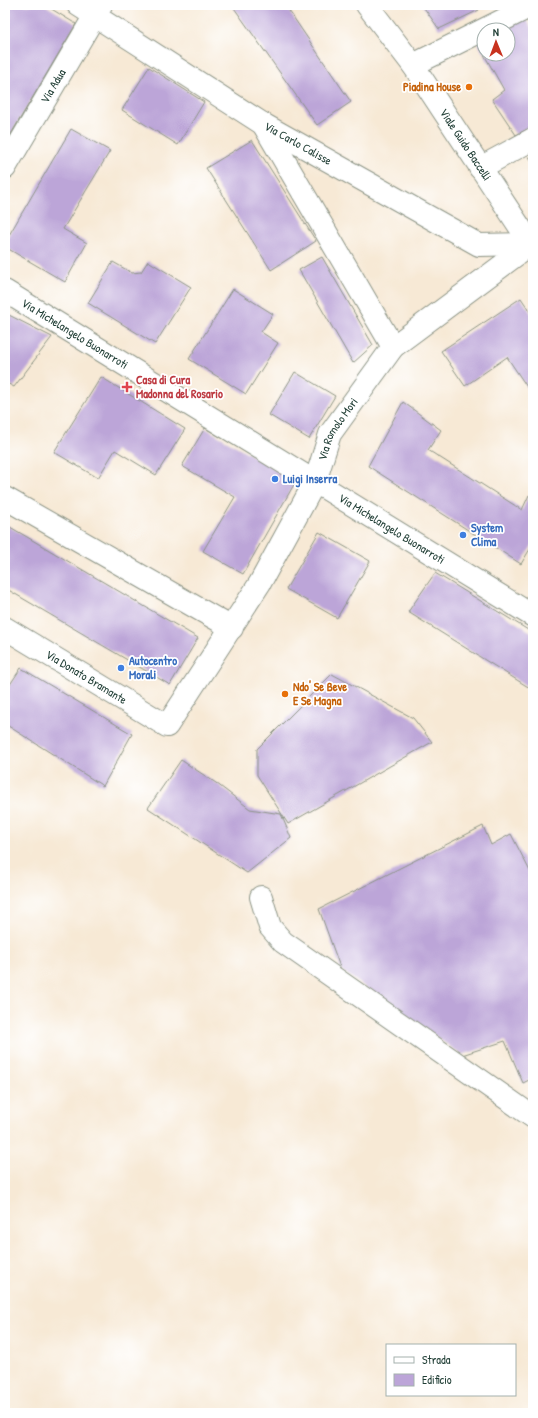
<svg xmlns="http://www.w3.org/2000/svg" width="538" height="1418" font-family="'Patrick Hand',sans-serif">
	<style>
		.building { fill: #bca5d8 }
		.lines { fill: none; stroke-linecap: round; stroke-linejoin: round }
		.minor-casing { stroke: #8b9384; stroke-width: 24 }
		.secondary-casing { stroke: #8b9384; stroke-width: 24 }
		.minor { stroke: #fff; stroke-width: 22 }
		.secondary { stroke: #fff; stroke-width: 22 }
		.food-dot { fill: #e8710a; stroke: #fff; stroke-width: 1.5 }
		.health-dot { fill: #e0444e; stroke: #fff; stroke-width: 1.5 }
		.shop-dot { fill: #3f7fe0; stroke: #fff; stroke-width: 1.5 }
		.labels { text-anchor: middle; stroke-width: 3.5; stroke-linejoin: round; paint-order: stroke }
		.street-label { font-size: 12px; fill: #1f3d34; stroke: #fff }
		.food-label { font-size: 12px; font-weight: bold; fill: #c56008; stroke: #fff; text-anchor: end }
		.health-label { font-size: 12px; font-weight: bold; fill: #be3a42; stroke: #fff; text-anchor: start }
		.shop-label { font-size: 12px; font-weight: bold; fill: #366cbe; stroke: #fff; text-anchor: start }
	</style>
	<rect width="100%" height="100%" fill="#fff"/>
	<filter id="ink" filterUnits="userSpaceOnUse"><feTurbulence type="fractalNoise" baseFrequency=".025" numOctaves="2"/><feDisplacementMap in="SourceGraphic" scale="8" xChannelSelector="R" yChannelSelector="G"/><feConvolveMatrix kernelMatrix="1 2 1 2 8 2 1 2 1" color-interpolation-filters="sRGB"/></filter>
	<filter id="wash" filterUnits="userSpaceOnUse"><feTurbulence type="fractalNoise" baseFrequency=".012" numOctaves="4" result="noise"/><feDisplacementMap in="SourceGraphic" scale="16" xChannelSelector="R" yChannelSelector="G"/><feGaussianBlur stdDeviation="0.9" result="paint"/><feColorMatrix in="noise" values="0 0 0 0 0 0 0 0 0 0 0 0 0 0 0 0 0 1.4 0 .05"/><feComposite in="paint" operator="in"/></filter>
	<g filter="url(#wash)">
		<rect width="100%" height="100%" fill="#f7e9d5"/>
		<g id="blocks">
			<g class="building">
				<path d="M5,5H45L76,24L8,139L5,137Z"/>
				<path d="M232,5H285L351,102L317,125Z"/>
				<path d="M422,5H476L479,10L439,29Z"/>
				<path d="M525,17L533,30V39L532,40L533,42V126L516,135L492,99L504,90L477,42L484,38V54H508V30H499Z"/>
				<path d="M149,67L204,102L178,145L122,110Z"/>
				<path d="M71,129L110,151L63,229L87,243L65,282L5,247V242Z"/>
				<path d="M252,140L316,241L271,270L206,168Z"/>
				<path d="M533,152V163L528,155Z"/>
				<path d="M322,257L373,345L353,363L299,270Z"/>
				<path d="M148,261L191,287L155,344L88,303L113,262L132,273L141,272Z"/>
				<path d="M233,289L273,314L261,332L278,343L246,394L189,359Z"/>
				<path d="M521,298L533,316V396L507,357L465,386L441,351Z"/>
				<path d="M5,313L52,337L14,387L5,382Z"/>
				<path d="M295,372L335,396L309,439L269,415Z"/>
				<path d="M101,377L185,429L156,475L115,450L98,478L54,452Z"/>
				<path d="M403,402L441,430L428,450L522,510L529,495L533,498V544L521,564L368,466Z"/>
				<path d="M205,428L296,481L243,574L203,551L235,497L182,466Z"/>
				<path d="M5,524L198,638L170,685L5,588Z"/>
				<path d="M319,532L370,561L337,618L286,589Z"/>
				<path d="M435,573L533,633V690L408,612Z"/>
				<path d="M21,668L132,734L103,786L5,724V692Z"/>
				<path d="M332,674L413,718L432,742L288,824L257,775V749Z"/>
				<path d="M181,760L216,783L250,809L281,814L291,838L247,873L148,808Z"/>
				<path d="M483,826L491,845L511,834L533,877V1078L523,1083L505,1041L462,1055L341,970L319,909Z"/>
			</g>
		</g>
	</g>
	<g filter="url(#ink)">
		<use href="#blocks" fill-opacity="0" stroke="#8b9384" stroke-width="1"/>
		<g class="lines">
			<defs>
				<g id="minor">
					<path id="s1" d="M78,5L263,124L479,245L531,244"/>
					<path d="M413,65L533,5"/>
					<path d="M263,124L393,347"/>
					<path id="s2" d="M5,168L101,5"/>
					<path d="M480,168L533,139"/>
					<path id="s3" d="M5,291L533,616"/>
					<path d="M5,498L232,628"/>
					<path id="s4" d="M5,628L167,726L260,583L315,482L330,434L393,347L531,244"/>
					<path d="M261,897L270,927L283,942L533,1117"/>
				</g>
				<g id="secondary">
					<path id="s5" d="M367,5L413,65L533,247"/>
				</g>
			</defs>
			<use href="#minor" class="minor-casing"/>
			<use href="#secondary" class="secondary-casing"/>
			<use href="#minor" class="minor"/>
			<use href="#secondary" class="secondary"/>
		</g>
	</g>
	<g class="food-dot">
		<circle cx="469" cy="87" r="4"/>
		<circle cx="285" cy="694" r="4"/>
	</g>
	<path class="health-dot" d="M125 381h4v4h4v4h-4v4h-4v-4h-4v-4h4z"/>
	<g class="shop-dot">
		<circle cx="275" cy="479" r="4"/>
		<circle cx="463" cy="535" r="4"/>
		<circle cx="121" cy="668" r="4"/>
	</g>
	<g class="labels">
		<g class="street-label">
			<text dy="4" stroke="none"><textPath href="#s2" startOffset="95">Via Adua</textPath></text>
			<text dy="4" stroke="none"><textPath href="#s1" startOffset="260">Via Carlo Calisse</textPath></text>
			<text dy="4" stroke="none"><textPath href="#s5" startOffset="171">Viale Guido Baccelli</textPath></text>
			<text dy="4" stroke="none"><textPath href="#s3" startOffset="82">Via Michelangelo Buonarroti</textPath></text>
			<text dy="4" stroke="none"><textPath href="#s4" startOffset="533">Via Romolo Mori</textPath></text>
			<text dy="4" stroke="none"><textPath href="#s3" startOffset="454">Via Michelangelo Buonarroti</textPath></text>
			<text dy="4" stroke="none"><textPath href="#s4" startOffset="95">Via Donato Bramante</textPath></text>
		</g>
		<g class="food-label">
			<text x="461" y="91">Piadina House</text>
			<text x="293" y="691" text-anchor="start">Ndo' Se Beve<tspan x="293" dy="14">E Se Magna</tspan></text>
		</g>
		<g class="health-label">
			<text x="136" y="384">Casa di Cura<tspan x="136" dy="14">Madonna del Rosario</tspan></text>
		</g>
		<g class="shop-label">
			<text x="283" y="483">Luigi Inserra</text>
			<text x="471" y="532">System<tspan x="471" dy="14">Clima</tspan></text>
			<text x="129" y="665">Autocentro<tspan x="129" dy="14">Morali</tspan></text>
		</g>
	</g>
	<rect width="538" height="1418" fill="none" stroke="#fff" stroke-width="20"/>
	<rect x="386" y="1344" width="130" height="52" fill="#ffffff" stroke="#a5b1ae"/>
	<rect x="394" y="1357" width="20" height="6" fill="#ffffff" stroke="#a5b1ae"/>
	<text x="422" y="1364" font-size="12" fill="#1f3d34">Strada</text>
	<rect x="394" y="1374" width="20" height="12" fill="#bca5d8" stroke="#a5b1ae"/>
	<text x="422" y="1384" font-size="12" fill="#1f3d34">Edificio</text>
	<g transform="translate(496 42) rotate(359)"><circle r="19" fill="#ffffff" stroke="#a5b1ae"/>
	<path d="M0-3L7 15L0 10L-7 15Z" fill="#c8321e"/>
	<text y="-6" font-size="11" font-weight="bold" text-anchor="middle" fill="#1f3d34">N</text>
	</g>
</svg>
